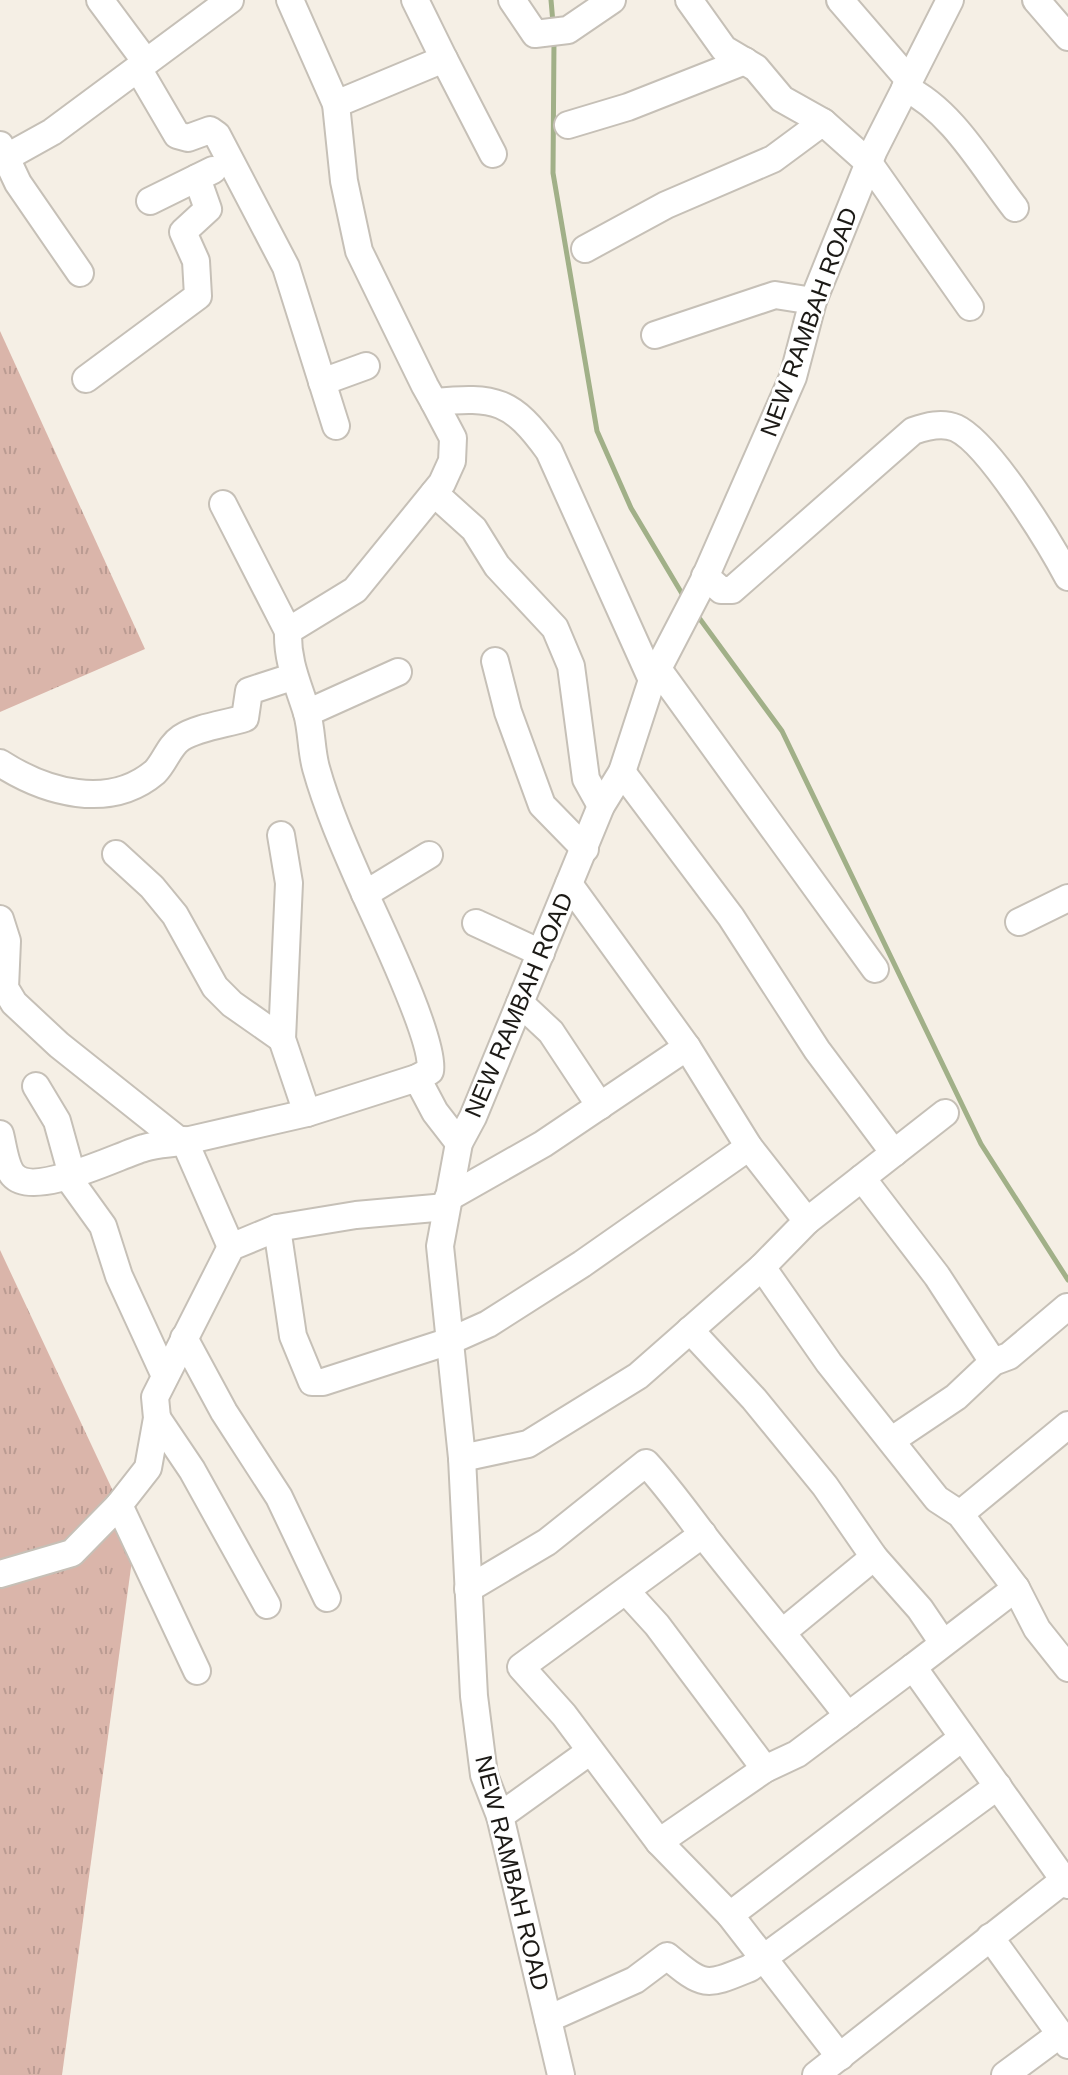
<svg xmlns="http://www.w3.org/2000/svg" width="1068" height="2075" font-family="Helvetica,sans-serif">
	<style>
		.grass { fill: url(#grass-tufts) }
		.lines { fill: none; stroke-linecap: round; stroke-linejoin: round }
		.stream { stroke: #a1b088; stroke-width: 5 }
		.minor-casing { stroke: #c6c0b7; stroke-width: 30 }
		.minor { stroke: #fff; stroke-width: 26 }
		.labels { text-anchor: middle; stroke-width: 6; stroke-linejoin: round; paint-order: stroke }
		.street-label { font-size: 24px; fill: #1c1a16; stroke: #fff }
	</style>
	<defs>
		<pattern id="grass-tufts" width="24" height="20" patternUnits="userSpaceOnUse" patternTransform="scale(2)"><rect width="24" height="20" fill="#dab5aa"/><path d="M3 7l-1-3M5 7V3M7 7l1-3M15 17l-1-3M17 17v-4M19 17l1-3" fill="none" stroke="#ba9b92"/></pattern>
	</defs>
	<rect width="100%" height="100%" fill="#f5efe5"/>
	<g class="grass">
		<path d="M0,331L145,649L0,712Z"/>
		<path d="M0,1250L135,1538L62,2075H0Z"/>
	</g>
	<g class="lines">
		<g class="stream">
			<path d="M551,0L553,23"/>
			<path d="M554,41L553,173L597,431L631,508L684,597"/>
			<path d="M697,615L782,731L981,1144L1068,1280"/>
		</g>
		<defs>
			<g id="minor">
				<path d="M100,0L146,62"/>
				<path d="M290,0L336,104L344,181L359,251L425,386L434,402C496,396 512,400 549,451L652,680"/>
				<path d="M512,0L535,34L568,30L612,0"/>
				<path d="M689,0L724,49L756,68L782,99L823,122"/>
				<path d="M840,0L909,80"/>
				<path d="M1036,0L1068,37"/>
				<path d="M444,59L493,154"/>
				<path d="M139,70L177,135L188,138L210,130L217,135L286,267L336,426"/>
				<path d="M905,88C952,110 983,167 1015,208"/>
				<path d="M336,104L444,59L415,0"/>
				<path d="M568,125L628,107L745,61"/>
				<path d="M0,145L18,183L80,273"/>
				<path d="M0,161L52,132L230,0"/>
				<path d="M150,201L213,170"/>
				<path d="M585,249L666,205L773,159L823,122L869,163L970,307"/>
				<path d="M655,335L775,295L813,301"/>
				<path d="M86,379L198,296L196,261L183,232L208,209L197,178"/>
				<path d="M322,382L366,366"/>
				<path d="M434,493L474,529L497,566L555,628L571,666L586,779L601,806"/>
				<path d="M223,504L288,631"/>
				<path d="M705,576L721,590H732L913,431C927,426 942,422 956,428C989,443 1050,543 1068,577"/>
				<path d="M495,661L508,712L542,805L585,849"/>
				<path d="M658,669L875,969"/>
				<path d="M307,713L398,672"/>
				<path d="M0,763C45,792 109,811 155,772C165,762 169,746 181,738C198,727 226,724 245,718L249,691L292,677"/>
				<path d="M622,772L731,917L817,1050L894,1153"/>
				<path d="M281,835L289,883L282,1039L307,1113"/>
				<path d="M116,854L152,887L175,915L215,987L232,1004L282,1039"/>
				<path d="M365,894L429,855"/>
				<path d="M0,919L7,941L5,988L14,1003L59,1045L181,1142L307,1113L417,1078L435,1112L459,1143"/>
				<path d="M1019,922L1068,898"/>
				<path d="M476,923L541,953"/>
				<path d="M520,1003L551,1032L600,1106"/>
				<path d="M417,1078L430,1071C436,1043 379,925 365,894C347,853 328,811 316,768C311,750 312,731 307,713C298,684 287,662 288,631L355,590L442,483L452,461L453,438L434,402"/>
				<path d="M36,1086L57,1121L72,1175"/>
				<path d="M0,1134C3,1145 5,1166 13,1175C34,1199 119,1155 144,1148C156,1144 169,1144 181,1142"/>
				<path d="M184,1140L231,1247"/>
				<path d="M67,1176L103,1226L119,1276L165,1376"/>
				<path d="M862,1178L937,1276L993,1362"/>
				<path d="M448,1198L543,1144L687,1047"/>
				<path d="M807,1221L945,1113"/>
				<path d="M277,1228L293,1336L312,1382H323L450,1341L488,1324L582,1264L749,1147"/>
				<path d="M762,1267L829,1363L937,1499L960,1514L1016,1588L913,1667L1064,1880"/>
				<path d="M690,1330L754,1399L825,1486L874,1557L920,1609L943,1643"/>
				<path d="M184,1338L224,1412L279,1497L327,1598"/>
				<path d="M157,1418L192,1470L267,1605"/>
				<path d="M892,1440L956,1397L993,1362L1009,1356L1067,1307"/>
				<path d="M462,1458L528,1444L638,1376L762,1267L807,1221L749,1147L687,1047L569,884"/>
				<path d="M119,1505L197,1671"/>
				<path d="M960,1514L1068,1425"/>
				<path d="M703,1534L521,1667L564,1715L659,1842L730,1915L962,1738"/>
				<path d="M0,1574L72,1553L119,1505L148,1468L157,1418L155,1397L231,1247L277,1228L356,1215L446,1207"/>
				<path d="M1016,1588L1037,1629L1068,1668"/>
				<path d="M468,1589L547,1542L646,1463C668,1487 685,1511 704,1536C751,1596 801,1655 848,1716"/>
				<path d="M626,1591L657,1625L765,1769"/>
				<path d="M784,1631L874,1557"/>
				<path d="M500,1816L589,1752"/>
				<path d="M659,1842L765,1769L797,1754L913,1667"/>
				<path d="M730,1915L840,2057"/>
				<path d="M990,1937L1068,2045"/>
				<path d="M548,2019L635,1980L667,1956C705,1988 706,1986 750,1968L998,1786"/>
				<path d="M561,2075L500,1816L484,1775L474,1696L462,1458L440,1246L459,1143L473,1117L601,806L622,772L652,680L703,582L793,377L813,301L874,150L950,0"/>
				<path d="M816,2075L1064,1880L1068,1885"/>
				<path d="M1005,2075L1059,2035"/>
			</g>
		</defs>
		<use href="#minor" class="minor-casing"/>
		<use href="#minor" class="minor"/>
	</g>
	<g class="labels">
		<g class="street-label">
			<text transform="translate(809 322) rotate(-70)" y="8">NEW RAMBAH ROAD</text>
			<text transform="translate(519 1005) rotate(-67)" y="8">NEW RAMBAH ROAD</text>
			<text transform="translate(512 1873) rotate(76)" y="8">NEW RAMBAH ROAD</text>
		</g>
	</g>
</svg>
